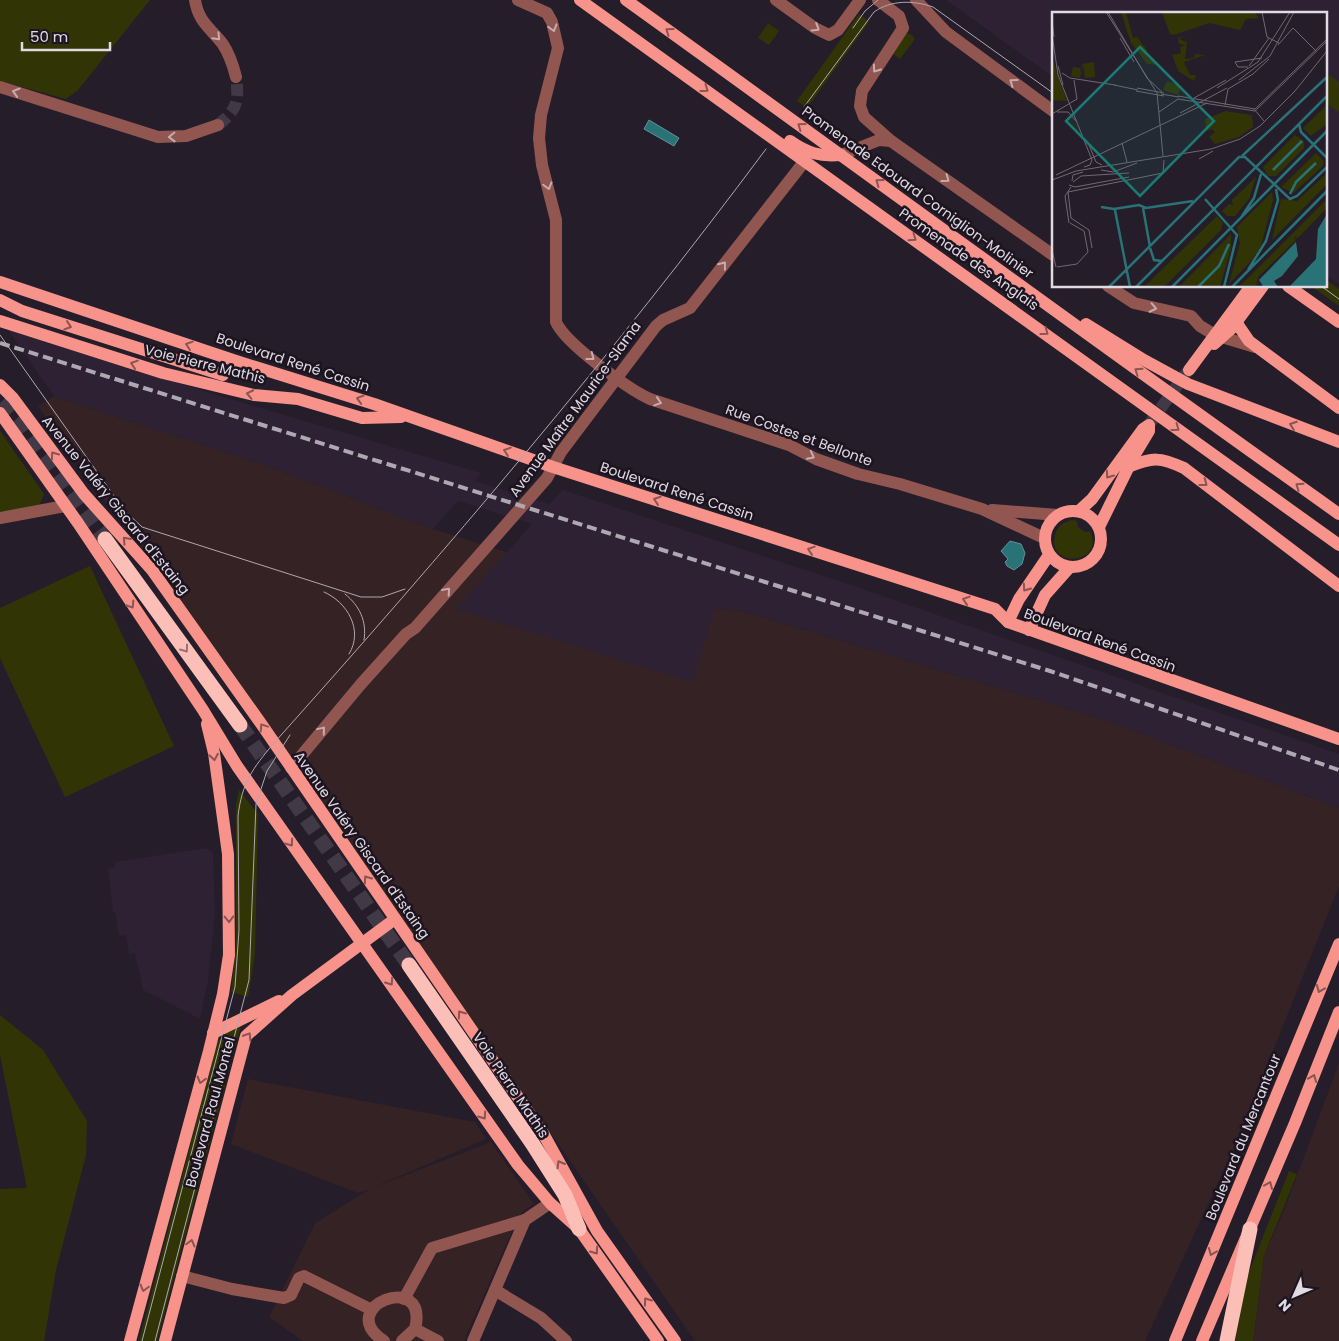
<svg xmlns="http://www.w3.org/2000/svg" width="1339" height="1341" font-family="Poppins,sans-serif">
	<style>
		.commercial { fill: #352224 }
		.built { fill: #2d2133 }
		.green { fill: #313506 }
		.water { fill: #297377; stroke: #609297 }
		.lines { fill: none; stroke-linecap: round; stroke-linejoin: round }
		.minor-tunnel { stroke: #413945; stroke-width: 12; stroke-dasharray: 12 6; stroke-linecap: butt }
		.major-tunnel { stroke: #413945; stroke-width: 12; stroke-dasharray: 12 6; stroke-linecap: butt }
		.highway-tunnel { stroke: #413945; stroke-width: 15; stroke-dasharray: 15 8; stroke-linecap: butt }
		.minor { stroke: #925650; stroke-width: 12 }
		.major { stroke: #f7938a; stroke-width: 12 }
		.highway { stroke: #fcbfb8; stroke-width: 15 }
		.tram { stroke: #aea8b2; stroke-width: 1 }
		.rail { stroke: #aea8b2; stroke-width: 4; stroke-dasharray: 10 5; stroke-linecap: butt }
		.oneway { stroke: #c5acb0 }
		.oneway2 { stroke: #8a5455 }
		.oneway3 { stroke: #977274 }
		.labels { text-anchor: middle; stroke-width: 5; stroke-linejoin: round; paint-order: stroke }
		.street-label { font-size: 14px; fill: #e0dae3; stroke: #1c1420 }
		.inset-river { fill: none; stroke: #297377; stroke-width: 2.5 }
		.inset-road { fill: none; stroke: #706973; stroke-width: 1 }
		.view { fill: #197b74; fill-opacity: 0.15; stroke: #197b74; stroke-width: 2.5 }
		.inset-edge { fill: none; stroke: #e0dae3; stroke-width: 2.5 }
	</style>
	<rect width="100%" height="100%" fill="#251d29"/>
	<g class="commercial">
		<path d="M54,396L268,466L433,529L506,552L715,608L743,611L1109,721L1339,808V886L1234,1148L1145,1341H695L153,560L120,522L38,406Z"/>
		<path d="M1339,1063V1341H1253L1264,1256L1285,1208Z"/>
		<path d="M248,1079L475,1122L486,1139L372,1188L491,1142L534,1204L523,1211L512,1228L510,1236L464,1341H303L269,1317L315,1223L370,1189L358,1193L231,1144Z"/>
	</g>
	<g class="built">
		<path d="M946,0H1339V284L1325,274V14H1053V77Z"/>
		<path d="M8,330L220,396L481,473L475,481L549,504L563,490L848,584L1339,754V808L1109,721L743,611L715,608L692,682L456,609L532,524L458,501L433,529L268,466L54,396Z"/>
		<path d="M206,848L213,853L215,913L208,981L200,1019L143,990L135,953L129,954L126,935L119,936L115,912H113L108,869L115,867V862Z"/>
	</g>
	<g class="green">
		<path d="M0,0H150L78,90L66,99L0,81Z"/>
		<path d="M859,14L869,22L807,108L797,101Z"/>
		<path d="M768,23L779,31L769,45L758,38Z"/>
		<path d="M906,33L912,35L915,39L900,59L892,53Z"/>
		<path d="M1330,75L1339,82V112L1325,103V81Z"/>
		<path d="M1325,279L1339,289V306L1311,286H1325Z"/>
		<path d="M0,431L44,494L39,506L0,513Z"/>
		<path d="M1072,520L1077,521L1078,527L1085,532L1090,531C1106,565 1046,569 1055,535C1057,526 1064,522 1072,520Z"/>
		<path d="M90,566L174,746L65,797L0,658V608Z"/>
		<path d="M239,790L258,814L255,954L248,997L231,992L236,946V806Z"/>
		<path d="M0,1015L43,1050L87,1121L86,1155L56,1270L44,1341H0V1189L27,1188L0,1055Z"/>
		<path d="M242,1022L157,1341H139L217,1043L225,1032Z"/>
		<path d="M1289,1171L1297,1174L1264,1256L1253,1341H1235L1247,1277Z"/>
	</g>
	<g class="water">
		<path d="M649,120L679,138L674,146L644,129Z"/>
		<path d="M1010,541L1021,544L1025,553L1022,564L1014,570L1007,566L1005,562L1008,559L1001,551Z"/>
	</g>
	<g class="lines">
		<path class="minor-tunnel" d="M218,125C238,109 239,101 236,77"/>
		<path class="major-tunnel" d="M1150,423L1187,372"/>
		<g class="highway-tunnel">
			<path d="M0,403L17,421L105,539"/>
			<path d="M240,725L409,965"/>
		</g>
		<g class="minor">
			<path d="M195,0C198,21 210,28 222,43C229,53 233,65 236,77"/>
			<path d="M518,0L547,13L552,22L558,48L541,115L539,138L542,165L556,220V322C565,343 628,389 650,399L789,445L816,459L858,474L900,484L982,509L1044,538"/>
			<path d="M776,0L815,28L829,35L838,30L860,0"/>
			<path d="M878,0L899,16L903,28L862,91L860,106L864,117L891,141L1053,255"/>
			<path d="M916,0L946,32L1053,111"/>
			<path d="M0,87L158,137L186,136L218,125"/>
			<path d="M841,155L879,140L891,141"/>
			<path d="M1108,286L1134,303L1191,316L1200,326L1215,335L1255,347"/>
			<path d="M992,510L1058,515"/>
			<path d="M0,518L65,506"/>
			<path d="M291,768L361,684L406,634L415,628L547,478L561,452L656,326L663,320L690,308L804,162"/>
			<path d="M182,1276L232,1289L284,1298L291,1295L299,1278L304,1276L372,1310"/>
			<path d="M495,1290L541,1318L566,1341"/>
			<path d="M404,1299L432,1248L525,1220"/>
			<path d="M415,1329L438,1341"/>
			<path d="M384,1341C332,1307 430,1269 415,1329L402,1341"/>
			<path d="M473,1341L525,1220L550,1203"/>
		</g>
		<g class="major">
			<path d="M580,0L1339,545"/>
			<path d="M626,0C864,171 1100,345 1339,514"/>
			<path d="M790,141C807,153 820,157 841,155"/>
			<path d="M0,282L233,360L374,404L553,467L995,609L1008,622L1339,739"/>
			<path d="M1288,286L1339,322"/>
			<path d="M0,300L22,311L223,375"/>
			<path d="M1236,307L1238,325L1249,341L1339,408"/>
			<path d="M0,321L163,373L254,395L298,399L362,418L401,417"/>
			<path d="M1086,324L1144,360L1188,384L1339,442"/>
			<path d="M1214,344L1232,328L1263,286"/>
			<path d="M1189,370L1251,286"/>
			<path d="M0,385L13,398L84,494L152,570L262,725L544,1135L597,1231L675,1341"/>
			<path d="M0,413L78,523L203,710L237,766L518,1165L550,1203L579,1229L658,1341"/>
			<path d="M1128,467C1153,457 1160,457 1184,468L1339,586"/>
			<circle cx="1073" cy="539" r="28"/>
			<path d="M1079,511L1092,499L1143,429L1149,425V431L1134,456L1099,527"/>
			<path d="M1008,622L1019,599L1049,555"/>
			<path d="M1029,630L1045,595L1069,568"/>
			<path d="M213,1033L279,1001"/>
			<path d="M130,1341L209,1051L223,994L229,955L228,854L214,753L207,724"/>
			<path d="M165,1341L246,1036L292,995L395,919"/>
			<path d="M1175,1341L1339,944"/>
			<path d="M1202,1341L1295,1123L1339,1012"/>
		</g>
		<g class="highway">
			<path d="M105,539L240,725"/>
			<path d="M409,965L532,1143L565,1195L579,1229"/>
			<path d="M1227,1341L1250,1229"/>
		</g>
		<g class="tram">
			<path d="M853,28L865,11L878,0"/>
			<path d="M804,107L874,12C891,0 913,0 933,7L1053,93"/>
			<path d="M1321,286L1339,299"/>
			<path d="M0,335L124,510L142,527L361,597H382L405,589"/>
			<path d="M324,592C347,602 364,630 349,654"/>
			<path d="M345,594C360,606 367,622 364,640"/>
			<path d="M142,1341L235,987L239,930L238,816C242,783 252,769 274,743C445,552 612,356 766,149"/>
			<path d="M155,1341L249,980L256,804L267,771L290,735"/>
		</g>
		<path class="rail" d="M0,343L1050,671L1339,770"/>
	</g>
	<defs><path id="oneway-chevron" d="M-2-3.5L2.5 0L-2 3.5" fill="none" stroke-width="1.6" stroke-linecap="round" stroke-linejoin="round" transform="scale(1.25)"/></defs>
	<g class="oneway">
		<use href="#oneway-chevron" transform="translate(553 28) rotate(74)"/>
		<use href="#oneway-chevron" transform="translate(816 28) rotate(32)"/>
		<use href="#oneway-chevron" transform="translate(217 37) rotate(46)"/>
		<use href="#oneway-chevron" transform="translate(876 69) rotate(126)"/>
		<use href="#oneway-chevron" transform="translate(1013 82) rotate(-144)"/>
		<use href="#oneway-chevron" transform="translate(16 92) rotate(-163)"/>
		<use href="#oneway-chevron" transform="translate(172 137) rotate(179)"/>
		<use href="#oneway-chevron" transform="translate(946 179) rotate(36)"/>
		<use href="#oneway-chevron" transform="translate(548 186) rotate(74)"/>
		<use href="#oneway-chevron" transform="translate(723 265) rotate(-52)"/>
		<use href="#oneway-chevron" transform="translate(1153 308) rotate(12)"/>
		<use href="#oneway-chevron" transform="translate(591 357) rotate(38)"/>
		<use href="#oneway-chevron" transform="translate(658 402) rotate(18)"/>
		<use href="#oneway-chevron" transform="translate(811 456) rotate(27)"/>
		<use href="#oneway-chevron" transform="translate(447 591) rotate(-49)"/>
		<use href="#oneway-chevron" transform="translate(322 730) rotate(-50)"/>
	</g>
	<g class="oneway2">
		<use href="#oneway-chevron" transform="translate(669 31) rotate(-144)"/>
		<use href="#oneway-chevron" transform="translate(705 89) rotate(36)"/>
		<use href="#oneway-chevron" transform="translate(801 126) rotate(-144)"/>
		<use href="#oneway-chevron" transform="translate(879 182) rotate(-144)"/>
		<use href="#oneway-chevron" transform="translate(913 238) rotate(35)"/>
		<use href="#oneway-chevron" transform="translate(68 326) rotate(18)"/>
		<use href="#oneway-chevron" transform="translate(1045 332) rotate(36)"/>
		<use href="#oneway-chevron" transform="translate(189 345) rotate(-161)"/>
		<use href="#oneway-chevron" transform="translate(134 364) rotate(-162)"/>
		<use href="#oneway-chevron" transform="translate(1138 371) rotate(-145)"/>
		<use href="#oneway-chevron" transform="translate(250 394) rotate(-168)"/>
		<use href="#oneway-chevron" transform="translate(360 399) rotate(-163)"/>
		<use href="#oneway-chevron" transform="translate(1293 425) rotate(-160)"/>
		<use href="#oneway-chevron" transform="translate(1176 428) rotate(36)"/>
		<use href="#oneway-chevron" transform="translate(507 451) rotate(-161)"/>
		<use href="#oneway-chevron" transform="translate(54 455) rotate(-126)"/>
		<use href="#oneway-chevron" transform="translate(1109 475) rotate(125)"/>
		<use href="#oneway-chevron" transform="translate(1204 483) rotate(37)"/>
		<use href="#oneway-chevron" transform="translate(1299 486) rotate(-145)"/>
		<use href="#oneway-chevron" transform="translate(657 500) rotate(-162)"/>
		<use href="#oneway-chevron" transform="translate(126 540) rotate(-132)"/>
		<use href="#oneway-chevron" transform="translate(811 550) rotate(-162)"/>
		<use href="#oneway-chevron" transform="translate(1026 588) rotate(125)"/>
		<use href="#oneway-chevron" transform="translate(966 600) rotate(-162)"/>
		<use href="#oneway-chevron" transform="translate(131 605) rotate(57)"/>
		<use href="#oneway-chevron" transform="translate(263 727) rotate(-124)"/>
		<use href="#oneway-chevron" transform="translate(214 757) rotate(81)"/>
		<use href="#oneway-chevron" transform="translate(290 843) rotate(55)"/>
		<use href="#oneway-chevron" transform="translate(367 879) rotate(-125)"/>
		<use href="#oneway-chevron" transform="translate(229 919) rotate(89)"/>
		<use href="#oneway-chevron" transform="translate(390 982) rotate(55)"/>
		<use href="#oneway-chevron" transform="translate(1320 989) rotate(112)"/>
		<use href="#oneway-chevron" transform="translate(461 1014) rotate(-125)"/>
		<use href="#oneway-chevron" transform="translate(248 1036) rotate(-58)"/>
		<use href="#oneway-chevron" transform="translate(1313 1078) rotate(-68)"/>
		<use href="#oneway-chevron" transform="translate(201 1080) rotate(105)"/>
		<use href="#oneway-chevron" transform="translate(483 1116) rotate(55)"/>
		<use href="#oneway-chevron" transform="translate(560 1164) rotate(-120)"/>
		<use href="#oneway-chevron" transform="translate(1269 1185) rotate(-67)"/>
		<use href="#oneway-chevron" transform="translate(191 1243) rotate(-75)"/>
		<use href="#oneway-chevron" transform="translate(595 1251) rotate(55)"/>
		<use href="#oneway-chevron" transform="translate(1212 1252) rotate(112)"/>
		<use href="#oneway-chevron" transform="translate(144 1288) rotate(105)"/>
		<use href="#oneway-chevron" transform="translate(647 1301) rotate(-126)"/>
	</g>
	<use class="oneway3" href="#oneway-chevron" transform="translate(185 649) rotate(54)"/>
	<g class="labels">
		<g class="street-label">
			<text transform="translate(918 192) rotate(36)" y="5">Promenade Edouard Corniglion-Molinier</text>
			<text transform="translate(969 259) rotate(35)" y="5">Promenade des Anglais</text>
			<text transform="translate(293 362) rotate(18)" y="5">Boulevard René Cassin</text>
			<text transform="translate(205 364) rotate(14)" y="5">Voie Pierre Mathis</text>
			<text transform="translate(575 409) rotate(-54)" y="5">Avenue Maître Maurice-Slama</text>
			<text transform="translate(799 435) rotate(20)" y="5">Rue Costes et Bellonte</text>
			<text transform="translate(677 491) rotate(18)" y="5">Boulevard René Cassin</text>
			<text transform="translate(116 505) rotate(51)" y="5">Avenue Valéry Giscard d'Estaing</text>
			<text transform="translate(1100 640) rotate(20)" y="5">Boulevard René Cassin</text>
			<text transform="translate(362 845) rotate(55)" y="5">Avenue Valéry Giscard d'Estaing</text>
			<text transform="translate(511 1085) rotate(56)" y="5">Voie Pierre Mathis</text>
			<text transform="translate(210 1112) rotate(-75)" y="5">Boulevard Paul Montel</text>
			<text transform="translate(1243 1137) rotate(-68)" y="5">Boulevard du Mercantour</text>
		</g>
	</g>
	<g transform="translate(1052 12)">
		<rect width="275" height="275" fill="#251d29"/>
		<path d="M69,0H74L81,26L85,25L95,38V45L107,53L95,52L79,31ZM110,0H202L207,6L194,7L188,18L157,11L122,23L118,22ZM136,23L127,27L135,30L133,47L142,46L143,42L153,43L132,50L138,63H144L142,69L126,59L120,43L129,41L128,35L133,33L127,32L126,26ZM1,48L5,62L15,89L0,88ZM42,50L43,65L33,66L31,52L28,66L19,64L21,55L28,56L29,61L30,52ZM115,69L129,74L126,83L111,78ZM275,93V112L259,124L251,116ZM174,99L200,103L201,115L187,125L163,132L157,125L163,120L160,117L154,119L153,107ZM243,123L252,129V136L224,164H216L211,155ZM264,141L272,149L271,154L241,181L229,175ZM275,161V172L220,228L229,187L245,189ZM204,165L197,187L183,204H175L170,199L177,192L181,193L180,188ZM220,180L221,188L209,234L200,248L177,272L188,231L185,215ZM275,187V196L246,226L242,225L244,228L206,265L204,275H187ZM165,204L171,211L169,218L112,275H92ZM179,222V236L168,275H127Z" fill="#313506"/>
		<path d="M275,202V275H237L264,247L266,217ZM244,230L246,244L230,264L222,269L226,275L211,274L207,268Z" fill="#297377"/>
		<path class="inset-river" d="M247,112L249,120L275,146M190,144L275,65M221,158L250,129M238,182L244,170L264,151M153,187L185,223L172,275M49,195L62,197L87,193L94,196L141,189M91,196L98,235M63,198L78,275M190,204L202,186L209,162M98,236L102,248L110,249M196,258L214,229L226,188L224,177M57,275L187,145H193L238,187L245,184L275,155M84,275L275,84M120,275L275,119M146,275L167,254L177,232M180,275L275,179"/>
		<path class="inset-road" d="M54,0L105,81L111,144M56,0L95,66L110,80M210,0L215,25L227,31M0,9L2,25M0,22L6,63L40,148L38,153L32,155M68,26L82,50M226,33L241,16L264,39M6,54L11,73M197,54L217,26M196,55H186L183,50L210,46M10,61L18,66L63,73M187,68L218,44L242,0M62,73L86,78M85,76L112,81M165,76L206,50L238,0M84,79L112,84M109,82L127,85M126,84L203,97L275,27M142,86L174,68M173,93L176,77L201,62L217,47M202,97L212,109M5,100H16L25,110M107,100L126,87L203,99L275,29M128,101L175,76M0,102L25,87L22,68M70,131L75,150M37,133L44,150L50,153M147,147L161,139M49,158L61,160L85,151M4,163L155,91M0,168L24,159L159,137L188,127L208,114L243,79L275,39M20,169L21,163L31,160M21,170L29,164L77,161M17,173L23,175L77,165M17,211L13,184L19,175M40,236L37,218L19,206L16,180L111,161L112,148M0,238L4,255M5,255L25,252L36,240L32,219L18,211"/>
		<path class="view" d="M88,35L162,109L88,184L14,109Z"/>
		<rect width="275" height="275" class="inset-edge"/>
	</g>
	<g transform="translate(1294 1296) rotate(225)" stroke="#1c1420" stroke-width="4" paint-order="stroke">
	<path d="M0-4L9 19L0 12L-9 19Z" fill="#e0dae3"/>
	<text y="-8" font-size="14" font-weight="bold" text-anchor="middle" fill="#e0dae3">N</text>
	</g>
	<path d="M22 42v8h88v-8" fill="none" stroke="#e0dae3" stroke-width="2.5"/>
	<text x="30" y="42" font-size="15" fill="#e0dae3" stroke="#1c1420" stroke-width="4" paint-order="stroke">50 m</text>
</svg>
